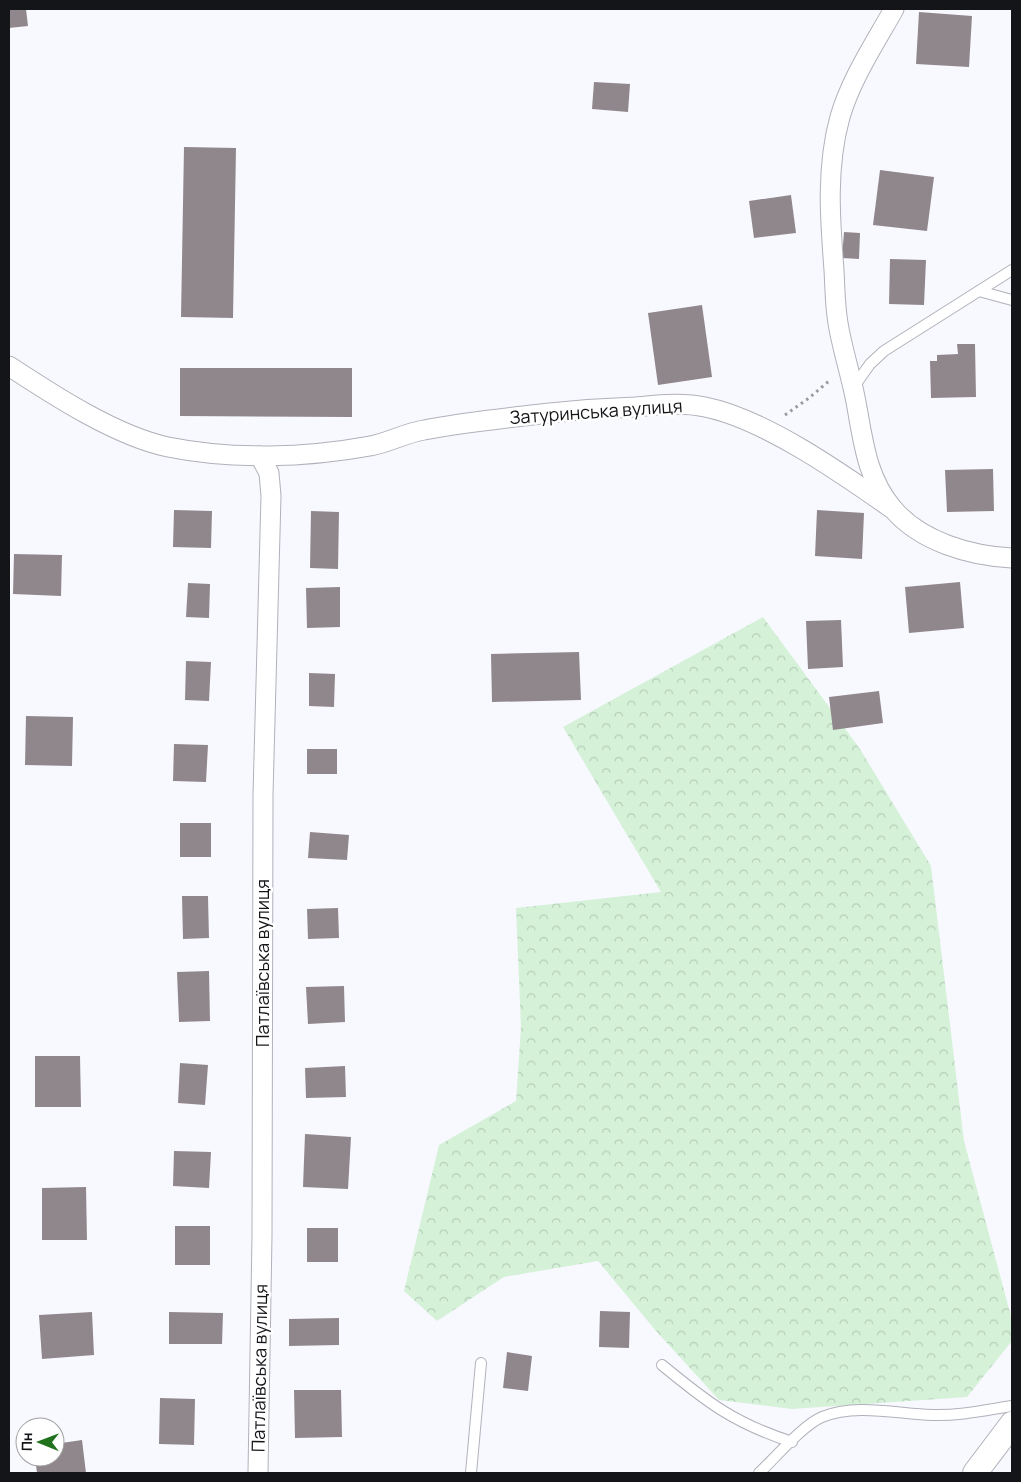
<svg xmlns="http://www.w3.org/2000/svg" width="1021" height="1482" font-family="Manrope,sans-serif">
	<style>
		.forest { fill: url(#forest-crowns) }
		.building { fill: #90878c }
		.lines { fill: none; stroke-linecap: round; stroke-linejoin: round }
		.service-casing { stroke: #b0b1ba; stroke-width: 12 }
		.minor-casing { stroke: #b0b1ba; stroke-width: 21 }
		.tertiary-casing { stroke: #b0b1ba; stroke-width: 26 }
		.path { stroke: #9a9ba0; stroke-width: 3; stroke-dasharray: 2.5 4; stroke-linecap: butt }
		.service { stroke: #fff; stroke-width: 10 }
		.minor { stroke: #fff; stroke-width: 19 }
		.tertiary { stroke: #fff; stroke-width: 24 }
		.labels { text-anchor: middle; stroke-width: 5; stroke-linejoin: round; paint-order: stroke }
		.street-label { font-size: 18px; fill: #141518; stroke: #fff }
	</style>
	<defs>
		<pattern id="forest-crowns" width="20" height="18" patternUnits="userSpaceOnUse" patternTransform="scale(1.25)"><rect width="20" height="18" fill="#d5f1d8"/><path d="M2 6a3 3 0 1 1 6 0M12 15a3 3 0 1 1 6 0" fill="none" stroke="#b6ceb9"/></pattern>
	</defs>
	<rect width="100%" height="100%" fill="#f8f9ff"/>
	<path class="forest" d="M763,617L860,749L931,866L964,1141L1012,1320V1341L967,1397L792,1409L719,1400L656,1331L598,1261L504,1277L437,1321L404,1291L439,1145L516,1101L521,1027L516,908L661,892L563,727Z"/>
	<g class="building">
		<path d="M9,9H26L28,26L9,28Z"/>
		<path d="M919,12L972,16L969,67L916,64Z"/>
		<path d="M594,82L630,84L628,112L592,109Z"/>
		<path d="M184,147L236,148L233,318L181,317Z"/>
		<path d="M880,170L934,177L927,231L873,225Z"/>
		<path d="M791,195L796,233L754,238L749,201Z"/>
		<path d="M844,232L860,233L859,259L842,258Z"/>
		<path d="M890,259L926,260L924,305L889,304Z"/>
		<path d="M702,305L712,377L658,385L648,313Z"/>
		<path d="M957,344H975L976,397L931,398L930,361H937V355L958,354Z"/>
		<path d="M180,368H352V417L180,416Z"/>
		<path d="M993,469L994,511L947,512L945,470Z"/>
		<path d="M174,510L212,511L211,548L173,547Z"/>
		<path d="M817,510L864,513L862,559L815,556Z"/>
		<path d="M311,511L339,512L338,569L310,568Z"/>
		<path d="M14,554L62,555L61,596L13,594Z"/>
		<path d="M960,582L964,628L909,633L905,587Z"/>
		<path d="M188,583L210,584L209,618L186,617Z"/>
		<path d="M340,587V627L307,628L306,588Z"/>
		<path d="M841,620L843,667L808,669L806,621Z"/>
		<path d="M579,652L581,700L492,702L491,654Z"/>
		<path d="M186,661L211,662L209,701L185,700Z"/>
		<path d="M309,673L335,674L334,707L309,706Z"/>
		<path d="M879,691L883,723L833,730L829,697Z"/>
		<path d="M26,716L73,717L72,766L25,765Z"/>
		<path d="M174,744L208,745L206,782L173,781Z"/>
		<rect x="307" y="749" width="30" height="25"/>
		<rect x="180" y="823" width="31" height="34"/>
		<path d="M310,832L349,835L347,860L308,858Z"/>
		<path d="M182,896H208L209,938L183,939Z"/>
		<path d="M338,908L339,938L308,939L307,909Z"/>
		<path d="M209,971L210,1021L179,1022L177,972Z"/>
		<path d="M344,986L345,1022L308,1024L306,987Z"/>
		<path d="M35,1056H80L81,1107H35Z"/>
		<path d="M180,1063L208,1065L205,1105L178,1103Z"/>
		<path d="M345,1066L346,1097L306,1098L305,1068Z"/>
		<path d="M305,1134L351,1137L348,1189L303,1187Z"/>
		<path d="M174,1151L211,1152L209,1188L173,1186Z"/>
		<path d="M86,1187L87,1240H42V1188Z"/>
		<rect x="175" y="1226" width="35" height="39"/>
		<rect x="307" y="1228" width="31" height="34"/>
		<path d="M600,1311L630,1312L629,1348L599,1347Z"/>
		<path d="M92,1312L94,1355L42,1359L39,1315Z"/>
		<path d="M169,1312L223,1313L222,1344H169Z"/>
		<path d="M339,1318V1345L289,1346V1319Z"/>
		<path d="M507,1352L532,1356L528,1391L503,1388Z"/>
		<path d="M294,1390H341L342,1437L295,1438Z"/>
		<path d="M160,1398L195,1399L194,1445L159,1444Z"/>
		<path d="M82,1440L86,1473H37L35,1457H55V1444Z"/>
	</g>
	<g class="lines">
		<defs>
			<g id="service">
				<path d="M979,291L1012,300"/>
				<path d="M853,388L870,364L884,351L1012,270"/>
				<path d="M662,1365C708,1403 734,1423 792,1442"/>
				<path d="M471,1473L481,1363"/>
				<path d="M759,1473C775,1458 803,1425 822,1417C856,1403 898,1414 932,1415C959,1416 986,1410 1012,1406"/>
			</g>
			<g id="minor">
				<path d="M894,9C875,43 851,79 840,117C826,167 830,219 834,270C835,288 835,306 838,323C842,348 850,372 855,397C863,437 865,476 893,509C921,542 971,556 1012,558"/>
				<path d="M9,366C53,395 116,436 168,447C233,460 305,458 370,446C388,443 405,433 424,430C465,422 508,418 550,413C578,410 606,408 635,407C658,405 682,402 705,407C765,419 844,475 894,510"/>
				<path d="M258,1473L262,1235L263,795L271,496L269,473L260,456"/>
			</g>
			<path id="tertiary" d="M975,1473L1012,1424"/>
		</defs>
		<use href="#service" class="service-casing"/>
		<use href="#minor" class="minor-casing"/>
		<use href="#tertiary" class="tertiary-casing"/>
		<path class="path" d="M785,415L809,398L829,381"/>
		<use href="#service" class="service"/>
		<use href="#minor" class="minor"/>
		<use href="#tertiary" class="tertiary"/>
	</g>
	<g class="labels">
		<g class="street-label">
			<text transform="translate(596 412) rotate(-4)" y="6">Затуринська вулиця</text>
			<text transform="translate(263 963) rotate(-90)" y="6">Патлаївська вулиця</text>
			<text transform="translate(260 1368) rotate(-89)" y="6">Патлаївська вулиця</text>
		</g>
	</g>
	<rect width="1021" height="1482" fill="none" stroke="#141518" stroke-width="20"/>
	<g transform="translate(40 1442) rotate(271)"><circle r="24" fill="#ffffff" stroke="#a1a1a3"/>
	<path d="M0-4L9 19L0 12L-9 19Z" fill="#20721c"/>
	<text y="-8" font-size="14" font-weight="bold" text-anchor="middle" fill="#141518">Пн</text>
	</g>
</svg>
